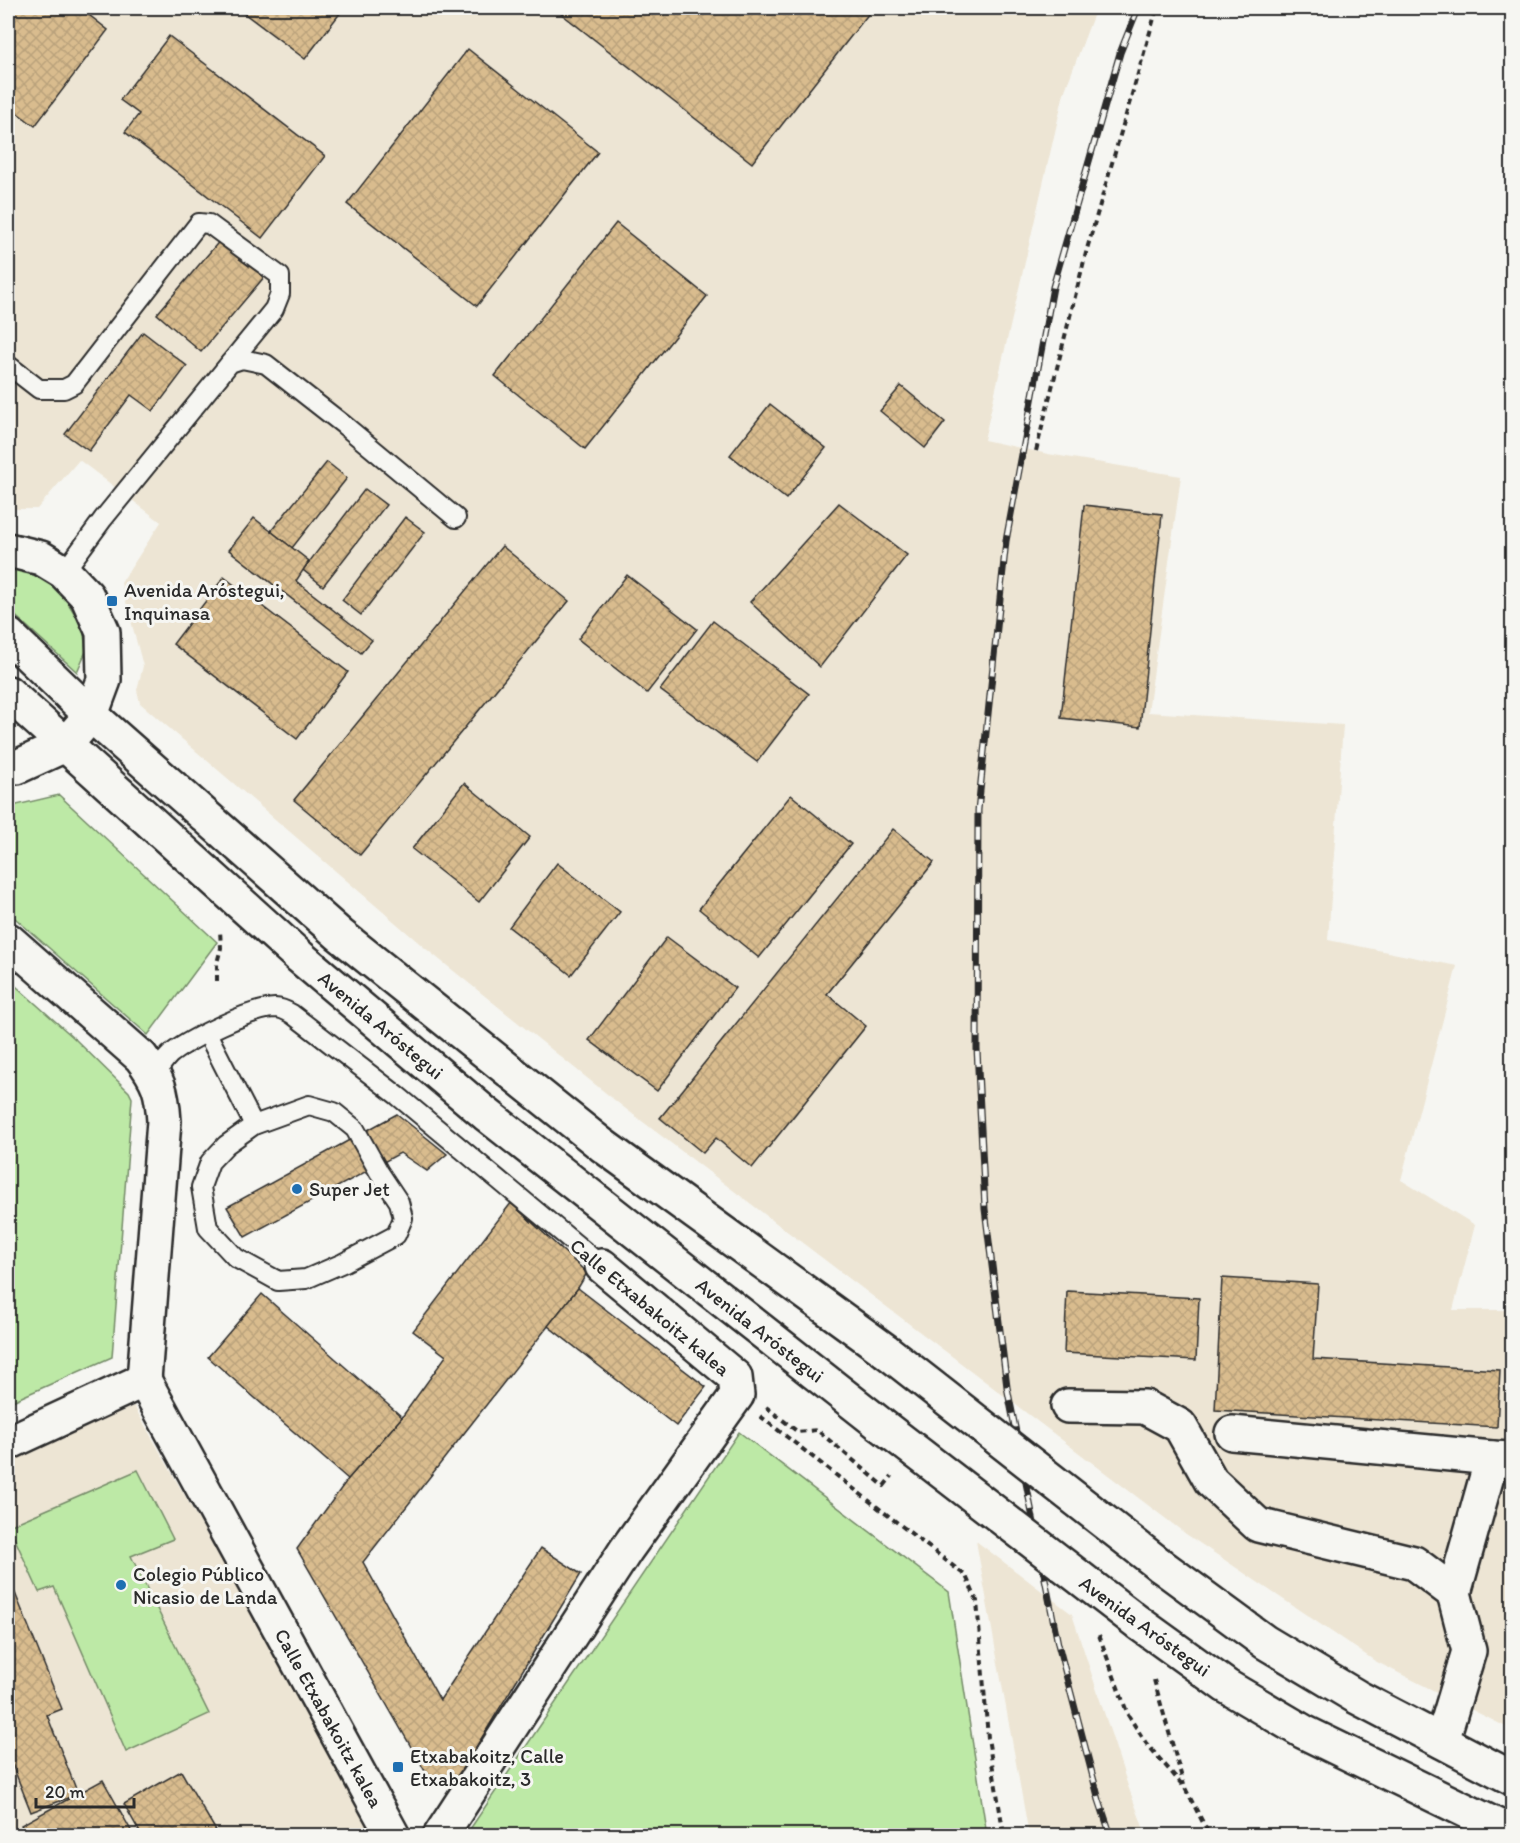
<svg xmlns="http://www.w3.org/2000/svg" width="1520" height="1843" font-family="Itim,sans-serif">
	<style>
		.built { fill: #ede5d4 }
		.green { fill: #bde9a6; stroke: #748a68; stroke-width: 1.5 }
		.building { fill: url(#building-cross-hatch); stroke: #2b2b2b; stroke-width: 1.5 }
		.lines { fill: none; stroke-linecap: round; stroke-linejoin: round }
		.lane-casing { stroke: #2b2b2b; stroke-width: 22 }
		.street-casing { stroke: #2b2b2b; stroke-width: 38 }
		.secondary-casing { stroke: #2b2b2b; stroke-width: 38 }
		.path { stroke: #2b2b2b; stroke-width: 4; stroke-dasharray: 6 4.5; stroke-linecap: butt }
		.lane { stroke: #f6f6f2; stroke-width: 18 }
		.street { stroke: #f6f6f2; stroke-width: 33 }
		.secondary { stroke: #f6f6f2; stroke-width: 33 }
		.rail-casing { stroke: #2b2b2b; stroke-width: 7 }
		.rail { stroke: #f6f6f2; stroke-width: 4.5; stroke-dasharray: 14; stroke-linecap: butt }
		.secondary-bridge-casing { stroke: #2b2b2b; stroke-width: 38; stroke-linecap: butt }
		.secondary-bridge { stroke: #f6f6f2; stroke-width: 33 }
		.poi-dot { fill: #1f6fb2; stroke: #f6f6f2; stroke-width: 2 }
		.labels { text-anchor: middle; stroke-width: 6; stroke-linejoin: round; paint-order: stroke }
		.poi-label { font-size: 20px; fill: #2b2b2b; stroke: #f6f6f2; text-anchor: start }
		.street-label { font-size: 20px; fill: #2b2b2b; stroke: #f6f6f2 }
	</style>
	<defs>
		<pattern id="building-cross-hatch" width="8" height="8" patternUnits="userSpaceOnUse" patternTransform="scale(1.5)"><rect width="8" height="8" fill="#d9bc8e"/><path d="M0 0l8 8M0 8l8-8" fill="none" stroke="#baa27b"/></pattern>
	</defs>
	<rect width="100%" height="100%" fill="#f6f6f2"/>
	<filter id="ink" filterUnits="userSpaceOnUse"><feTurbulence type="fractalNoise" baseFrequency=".0167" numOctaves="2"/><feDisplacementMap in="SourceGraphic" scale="12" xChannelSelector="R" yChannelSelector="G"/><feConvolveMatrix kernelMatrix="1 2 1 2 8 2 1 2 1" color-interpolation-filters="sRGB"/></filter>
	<g filter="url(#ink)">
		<g class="built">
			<path d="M8,8H1096L1064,93L984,440L1048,454L1181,476L1148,712L1343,725L1328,940L1457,966L1401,1180L1475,1225L1453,1310H1512V1730L1375,1661L1186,1534L622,1106L425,948L140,703L137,690L143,666L121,583L161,522L79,460L37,509H8Z"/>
			<path d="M134,1406L307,1711L374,1835H219L181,1771L124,1804L142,1835H17L8,1816V1460Z"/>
			<path d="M976,1541L1072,1614L1128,1786L1146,1835H1029Z"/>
		</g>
		<g class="green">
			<path d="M8,566L26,569L58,587L83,627L86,651L77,672L8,609Z"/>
			<path d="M59,795L217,942L148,1035L8,912V807Z"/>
			<path d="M8,979L74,1038L129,1092L132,1098L112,1357L8,1403Z"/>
			<path d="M739,1432L949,1592L987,1835H466Z"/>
			<path d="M138,1470L173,1539L131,1556L209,1714L126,1752L54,1587L39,1592L9,1526Z"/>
		</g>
		<g class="building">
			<path d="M8,8H80L108,30L35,126L8,106Z"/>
			<path d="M237,8H344L305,59Z"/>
			<path d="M554,8H873L752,163Z"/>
			<path d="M169,36L325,156L262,238L125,132L139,114L120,100Z"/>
			<path d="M468,49L598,152L477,306L347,204Z"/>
			<path d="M616,223L707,296L585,449L495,376Z"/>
			<path d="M222,238L265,276L201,352L157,314Z"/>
			<path d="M143,332L187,366L153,411L131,395L89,451L65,434Z"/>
			<path d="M901,386L945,422L925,448L880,411Z"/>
			<path d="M770,404L826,448L786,499L730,455Z"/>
			<path d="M327,462L347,478L292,548L271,531Z"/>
			<path d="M365,489L386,505L323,586L303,570Z"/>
			<path d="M839,503L907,555L820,667L750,602Z"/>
			<path d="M1084,505L1162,514L1140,727L1061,718Z"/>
			<path d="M405,517L425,532L361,615L342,600Z"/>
			<path d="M254,518L309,561L296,581L372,640L361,653L229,550Z"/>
			<path d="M502,546L569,601L360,855L294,800Z"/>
			<path d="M627,575L697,629L647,693L578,639Z"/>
			<path d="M224,577L348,672L297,739L173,644Z"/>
			<path d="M713,621L809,694L757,762L660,690Z"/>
			<path d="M464,783L530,837L479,902L412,849Z"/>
			<path d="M791,795L851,844L759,958L699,909Z"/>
			<path d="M893,829L934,862L827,994L866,1026L752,1168L716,1138L703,1153L660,1118Z"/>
			<path d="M557,863L620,912L571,975L509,927Z"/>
			<path d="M667,937L735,988L657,1091L589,1040Z"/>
			<path d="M397,1114L447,1154L427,1171L400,1153L245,1237L227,1207Z"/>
			<path d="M511,1203L587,1273L578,1288L363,1562L440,1700L541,1548L581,1574L458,1777L429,1778L297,1549L348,1479L402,1417L446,1356L413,1331Z"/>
			<path d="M1222,1278L1318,1284L1313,1359L1500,1370L1497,1427L1215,1410Z"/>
			<path d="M578,1288L706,1387L676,1426L548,1326Z"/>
			<path d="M1067,1291L1199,1298L1196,1360L1064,1353Z"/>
			<path d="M262,1294L402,1417L348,1479L208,1357Z"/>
			<path d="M15,1593L62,1709L47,1715L78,1794L31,1812L8,1754V1596Z"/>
			<path d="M181,1771L219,1836H142L124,1804Z"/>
			<path d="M103,1780L134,1836H27L21,1825Z"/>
		</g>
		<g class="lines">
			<defs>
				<g id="lane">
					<path d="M8,365L39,389H64L74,384L199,223L209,224L280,276V294L274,309L230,363"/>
					<path d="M64,572L103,519L230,363L242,359L266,364L344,425L456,518"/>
					<path d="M207,1033L254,1125L226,1145L210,1162L201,1187L208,1228L236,1258L278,1281L306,1279L343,1263L396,1235L403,1218L399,1202L379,1172L355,1129L334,1112L309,1105L254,1125"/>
					<path d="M154,1075C160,1068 165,1058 172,1053C192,1038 250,1009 275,1008C281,1008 287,1011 292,1014L398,1096L602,1266"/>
				</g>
				<g id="street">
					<path d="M8,550L41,558L64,572L87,596L103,632L104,680L91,715L65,745L17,767L8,766"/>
					<path d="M8,940L141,1057C159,1081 162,1091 164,1121L144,1380"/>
					<path d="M144,1380L393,1836"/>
					<path d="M1068,1406L1145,1407L1180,1426L1211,1481L1258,1525L1414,1563L1454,1593L1469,1651L1442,1741"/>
					<path d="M1232,1433L1492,1458"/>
					<path d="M8,1443L144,1380"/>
					<path d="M1454,1593L1492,1458L1512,1459"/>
					<path d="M440,1836L626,1550L737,1395L735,1377L602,1266"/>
				</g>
				<g id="secondary">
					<path d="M8,635L91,715L340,935L602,1145L886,1351"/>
					<path d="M8,693L300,957L486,1114L880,1424"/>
					<path d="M1160,1565L1265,1642L1357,1697L1512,1778"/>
					<path d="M1140,1624L1226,1686L1304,1732L1512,1833"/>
				</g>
			</defs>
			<use href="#lane" class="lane-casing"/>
			<use href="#street" class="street-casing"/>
			<use href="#secondary" class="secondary-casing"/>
			<g class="path">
				<path d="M1036,451L1087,249L1157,8"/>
				<path d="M217,981V963L221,948L220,930"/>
				<path d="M766,1407L798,1432L817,1430L884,1486L892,1476"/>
				<path d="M760,1416L966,1576L977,1601L988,1738L1004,1836"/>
				<path d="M1099,1635L1128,1715L1146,1743L1185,1788L1210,1836"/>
				<path d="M1154,1680L1184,1785"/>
			</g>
			<use href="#lane" class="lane"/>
			<use href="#street" class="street"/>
			<use href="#secondary" class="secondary"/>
			<defs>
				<path id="rail" d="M1111,1836L1099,1800L1058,1644L1007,1387L985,1209L977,1049L978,810L1006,541L1053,287L1120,53L1138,8"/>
			</defs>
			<use href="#rail" class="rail-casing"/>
			<use href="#rail" class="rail"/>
			<defs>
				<g id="secondary-bridge">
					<path d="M886,1351L1160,1565"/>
					<path d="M880,1424L1140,1624"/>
				</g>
			</defs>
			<use href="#secondary-bridge" class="secondary-bridge-casing"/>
			<use href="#secondary-bridge" class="secondary-bridge"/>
		</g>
	</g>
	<g class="poi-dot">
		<rect x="106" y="595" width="12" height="12" rx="3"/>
		<circle cx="297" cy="1189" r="6"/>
		<circle cx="121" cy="1585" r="6"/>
		<rect x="392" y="1761" width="12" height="12" rx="3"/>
	</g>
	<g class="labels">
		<g class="poi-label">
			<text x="124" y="597">Avenida Aróstegui,<tspan x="124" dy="23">Inquinasa</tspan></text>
			<text x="309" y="1196">Super Jet</text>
			<text x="133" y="1581">Colegio Público<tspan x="133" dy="23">Nicasio de Landa</tspan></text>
			<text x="410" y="1763">Etxabakoitz, Calle<tspan x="410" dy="23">Etxabakoitz, 3</tspan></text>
		</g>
		<g class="street-label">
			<text transform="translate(381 1025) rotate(40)" y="7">Avenida Aróstegui</text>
			<text transform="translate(650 1307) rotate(40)" y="7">Calle Etxabakoitz kalea</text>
			<text transform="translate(760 1330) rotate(38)" y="7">Avenida Aróstegui</text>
			<text transform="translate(1145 1626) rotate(36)" y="7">Avenida Aróstegui</text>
			<text transform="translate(329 1718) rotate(61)" y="7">Calle Etxabakoitz kalea</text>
		</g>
	</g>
	<rect width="1520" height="1843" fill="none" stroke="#f6f6f2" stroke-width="30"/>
	<rect x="15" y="15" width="1490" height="1813" fill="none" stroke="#2b2b2b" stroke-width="2" filter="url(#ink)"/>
	<path d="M36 1798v9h98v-9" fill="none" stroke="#2b2b2b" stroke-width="3"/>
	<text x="45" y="1798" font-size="18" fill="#2b2b2b" stroke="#f6f6f2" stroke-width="4.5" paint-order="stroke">20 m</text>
</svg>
